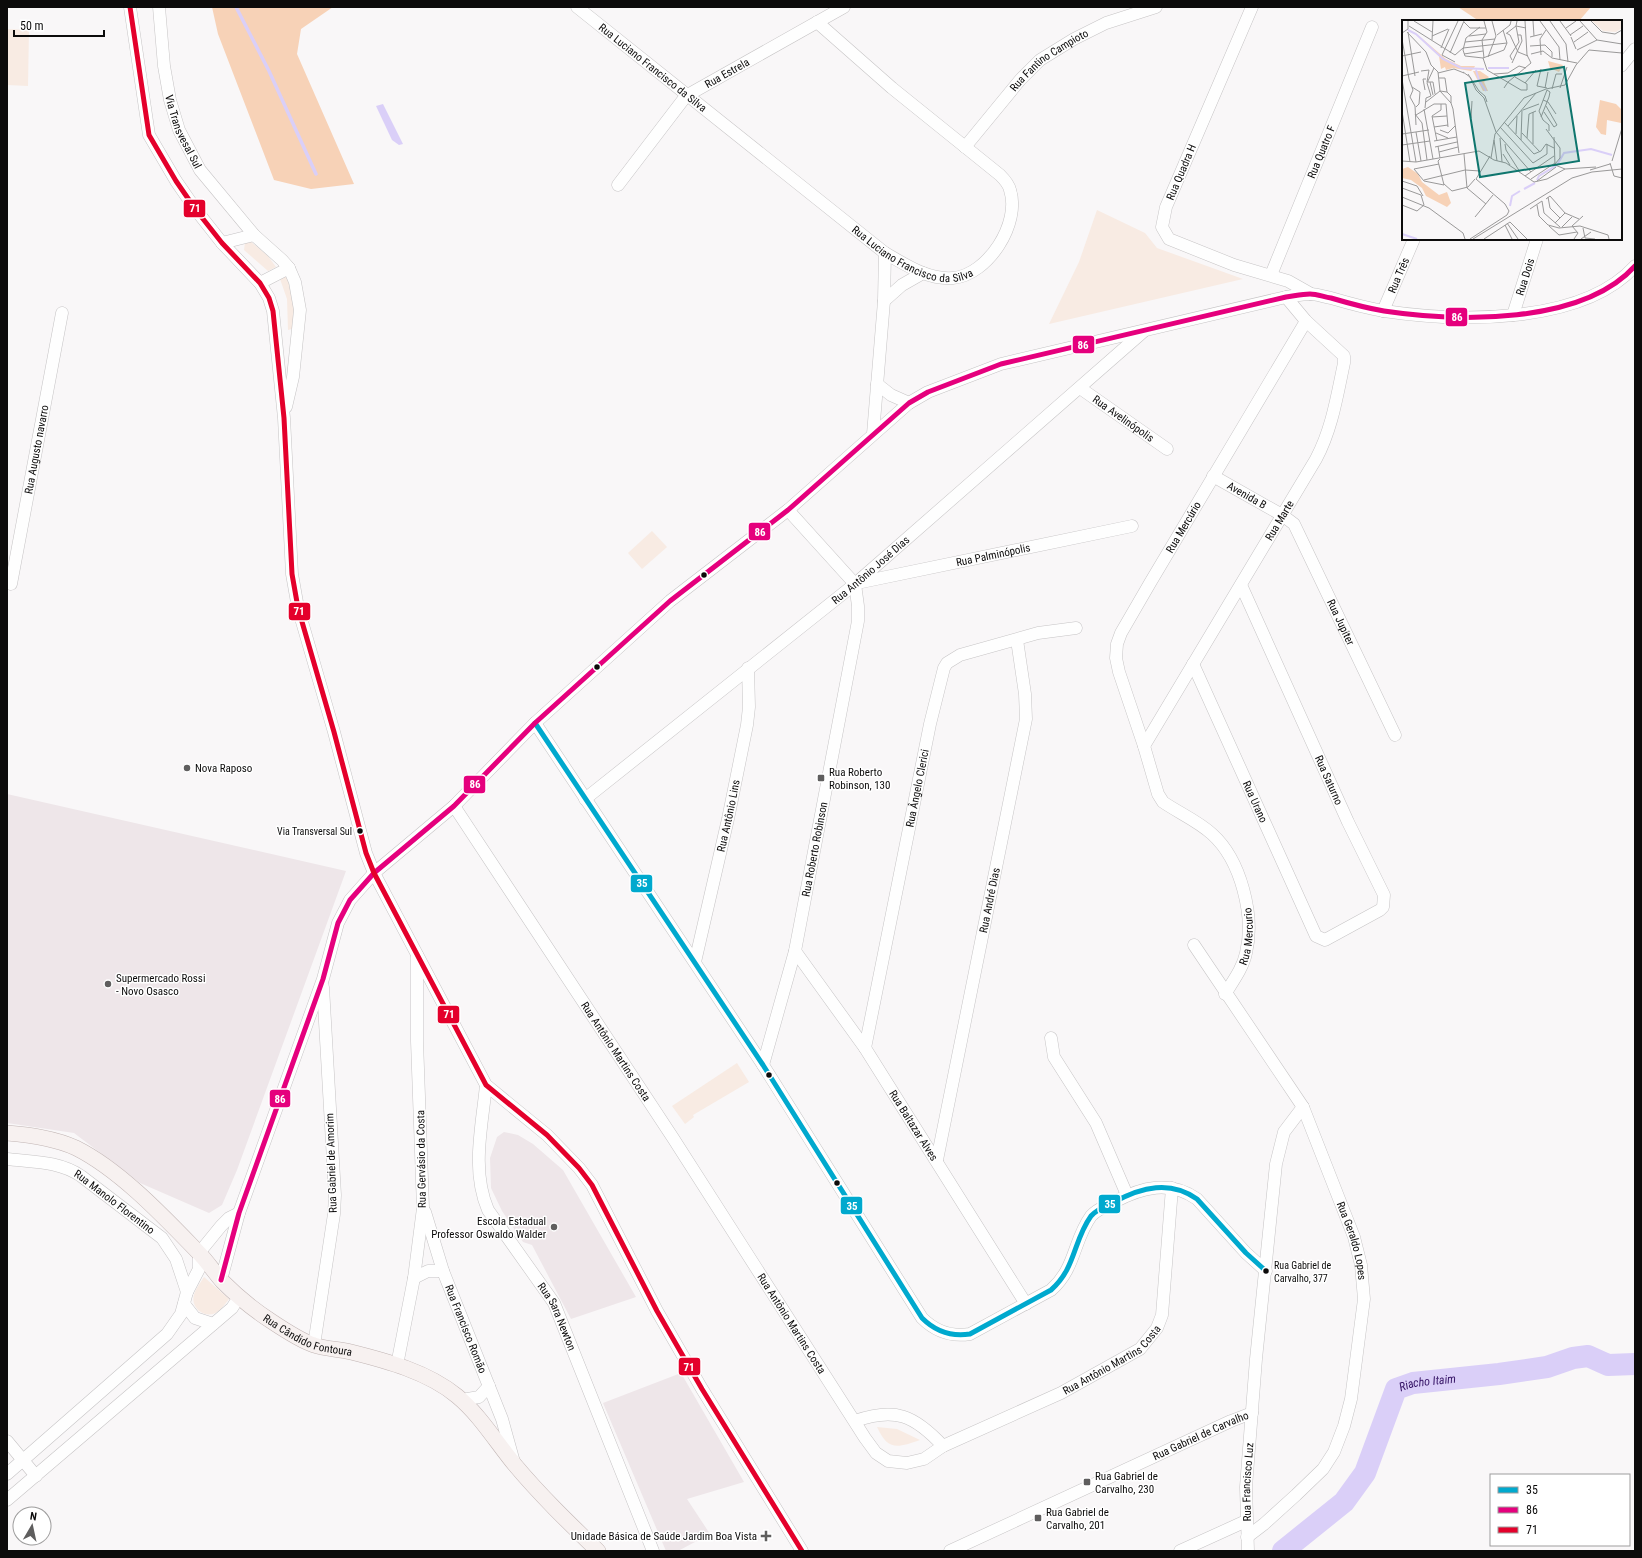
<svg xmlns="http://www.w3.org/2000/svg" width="1642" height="1558" font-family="'Roboto Condensed',sans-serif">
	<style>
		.built { fill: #eee6e9 }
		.green { fill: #f8ebe3 }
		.forest { fill: #f7d2b7 }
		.water { fill: #dacff8 }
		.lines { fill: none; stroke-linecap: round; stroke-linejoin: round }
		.stream { stroke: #dacff8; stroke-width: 3.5 }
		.river { stroke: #dacff8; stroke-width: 22 }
		.minor-casing { stroke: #c6c4c5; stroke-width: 13 }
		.major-casing { stroke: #c1b5b4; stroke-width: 16 }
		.minor { stroke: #fefefe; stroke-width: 12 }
		.major { stroke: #f7f1f0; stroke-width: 15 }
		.bus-1-casing { stroke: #fff; stroke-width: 8 }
		.bus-2-casing { stroke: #fff; stroke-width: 8 }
		.bus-3-casing { stroke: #fff; stroke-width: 8 }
		.bus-1 { stroke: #00a9ce; stroke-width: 5 }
		.bus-2 { stroke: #e5007d; stroke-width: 5 }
		.bus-3 { stroke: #e4002b; stroke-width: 5 }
		.bus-dot { fill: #0c0b0b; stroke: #fff; stroke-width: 1.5 }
		.poi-dot { fill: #5f5e5e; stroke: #fff; stroke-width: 1.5 }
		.labels { text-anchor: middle; stroke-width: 3; stroke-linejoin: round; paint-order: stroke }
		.bus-label { font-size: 10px; fill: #0c0b0b; stroke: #fff; text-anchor: end }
		.street-label { font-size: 11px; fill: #0c0b0b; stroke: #fff }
		.poi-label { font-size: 11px; fill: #0c0b0b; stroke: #fff; text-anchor: start }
		.water-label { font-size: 12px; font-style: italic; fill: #361466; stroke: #fff }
		.inset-river { fill: none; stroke: #dacff8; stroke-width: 2 }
		.inset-road { fill: none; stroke: #9a9999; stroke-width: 1 }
		.view { fill: #0f766e; fill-opacity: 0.15; stroke: #0f766e; stroke-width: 2 }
		.inset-edge { fill: none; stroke: #0c0b0b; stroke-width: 2 }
		.line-badge { stroke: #fff; stroke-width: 1.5 }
		.badge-label { font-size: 11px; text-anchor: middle; font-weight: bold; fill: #fff }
	</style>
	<rect width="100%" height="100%" fill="#f9f7f8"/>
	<g class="built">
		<path d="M7,794L346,871L237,1170L222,1205L209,1213L140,1183L74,1133L7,1123Z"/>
		<path d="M504,1132L518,1135L533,1144L563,1170L636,1297L571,1319L532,1245L523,1242L502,1211L491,1188L490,1158L497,1137Z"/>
		<path d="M681,1373L744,1482L687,1499L710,1534L678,1551H666L603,1403Z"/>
	</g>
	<g class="green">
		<path d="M7,29L29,30L28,86L7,85Z"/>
		<path d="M1097,210L1145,233L1157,248L1243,279L1049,324L1079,262Z"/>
		<path d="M249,240L268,256L276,267L268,271L244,250L245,242Z"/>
		<path d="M285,272L294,283L295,328L288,330L287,299L280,279Z"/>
		<path d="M652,531L667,547L642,569L628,553Z"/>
		<path d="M737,1063L749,1082L693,1115L694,1117L685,1124L672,1106Z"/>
		<path d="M204,1277L229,1299C221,1310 213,1320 199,1311C187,1299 197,1288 204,1277Z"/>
		<path d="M877,1427L897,1429L920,1440C897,1448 888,1451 877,1427Z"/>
	</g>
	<g class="forest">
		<path d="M212,7H333L301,29L297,54L354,184L311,189L274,180L218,34Z"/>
		<path d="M1458,7H1591L1579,21H1479Z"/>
	</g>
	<path class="water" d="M383,104L403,144L399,145L392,140L376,106Z"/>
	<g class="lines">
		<path class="stream" d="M236,7L269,71L316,174"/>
		<path class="river" id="s1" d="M1283,1551L1344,1502L1365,1473L1396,1389L1413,1383L1499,1374L1547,1367L1573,1358L1588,1356L1608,1365L1635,1364"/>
		<defs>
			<g id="minor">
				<path d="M130,7L149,135L176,181L196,210L222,243L260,283L269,298L273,311L284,418L292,574L298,608L334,732L366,853L374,873L486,1085L547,1135L579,1168L592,1185L657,1311L702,1389L802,1551"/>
				<path id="s2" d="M159,7L164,66L170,100L179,130L200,170L254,235L282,260L289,268L295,282L300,310L293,377L286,407"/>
				<path id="s3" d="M577,7L885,253C906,265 928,280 953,278C988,275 1021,223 1010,190C1009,185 1004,179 1000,175L892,88L817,22"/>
				<path d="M1252,7L1166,207L1162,227L1169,239L1234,265L1288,281L1311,294"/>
				<path d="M1621,66L1635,49"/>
				<path id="s4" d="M965,147L1020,80L1040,60L1074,39L1106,23L1156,7"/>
				<path id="s5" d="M618,185L686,96L844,7"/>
				<path d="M222,243L254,235"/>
				<path id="s6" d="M1271,275L1372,27"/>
				<path d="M260,283L289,268"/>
				<path d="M884,301L902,285L923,273"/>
				<path id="s7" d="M1383,311L1414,239"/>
				<path id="s8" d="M1513,315L1537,239"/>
				<path d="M877,384L891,395L909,403"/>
				<path id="s9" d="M1080,388L1167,449"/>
				<path d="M873,434L884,301L885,253"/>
				<path id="s10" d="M1213,476L1282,515L1294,524L1395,735"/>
				<path d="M788,510L855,584"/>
				<path id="s11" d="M857,583L1132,526"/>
				<path id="s12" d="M11,584L62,313"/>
				<path id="s13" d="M1193,664L1316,936L1325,940L1380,910L1383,907L1384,895L1348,822L1241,585"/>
				<path d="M535,723L763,1065L922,1318C936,1332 951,1337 970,1334L1051,1290C1076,1268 1073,1241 1091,1216C1097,1209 1106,1206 1114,1202C1142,1187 1170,1180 1197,1199L1246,1253L1266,1271"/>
				<path id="s14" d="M1144,746L1316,459C1332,429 1337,396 1344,363V356L1306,321L1286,297"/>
				<path id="s15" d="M585,799L855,584L1144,331"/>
				<path id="s16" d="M454,806L673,1138L865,1438L876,1453L888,1461L907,1463L924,1459L943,1446L1061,1393L1140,1349L1157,1328L1162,1315L1172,1188"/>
				<path id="s17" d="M1194,945L1303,1107L1354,1237L1361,1265L1364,1299L1351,1399L1344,1426L1334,1452L1323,1469L1296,1495L1264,1524L1247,1537"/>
				<path id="s18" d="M795,951L865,1048L1026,1304"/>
				<path id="s19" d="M695,962L728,819L747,725L749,707L748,668"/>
				<path id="s20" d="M1225,994C1233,981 1243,968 1246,953C1255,916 1241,860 1212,834C1198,821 1179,813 1163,802L1158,794L1144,746L1119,672L1116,658L1117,644L1121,633L1150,583L1306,321"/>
				<path d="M1051,1038L1054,1057L1096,1123L1127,1195"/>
				<path id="s21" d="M865,1048L930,724L944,668L947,663L960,655L1038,633L1076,628"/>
				<path id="s22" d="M763,1065L795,951L858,621V606L855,584"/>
				<path id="s23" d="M486,1085C482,1127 471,1170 488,1210L554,1303L653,1551"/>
				<path id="s24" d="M7,1159C33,1162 59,1161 81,1176L162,1238L176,1259L187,1292"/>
				<path id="s25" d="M937,1160L1026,719L1025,694L1017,640"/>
				<path id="s26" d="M425,1212L443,1271L502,1419L514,1462"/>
				<path d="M414,1278L428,1271H443"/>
				<path d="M221,1280L239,1213L323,979L338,923L350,900L374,873L454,806L535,723L670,601L788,510L909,403L928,392L1001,364L1286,297C1294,296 1302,294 1310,294C1317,294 1324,297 1331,298C1348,303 1366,308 1384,311C1457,322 1582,325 1635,266"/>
				<path d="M184,1304L195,1318L213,1324"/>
				<path d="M314,1345L334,1214L335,1195L323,987"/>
				<path d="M397,1365L414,1278L423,1208L417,1041V955"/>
				<path d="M462,1400L479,1397L489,1386"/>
				<path d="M855,1421C895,1407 914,1415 943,1446"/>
				<path d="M7,1441L36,1476"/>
				<path d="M7,1474L167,1334L181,1314L187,1292L199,1269V1253L221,1226L229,1218L239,1213"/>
				<path d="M7,1500L218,1320L232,1308L239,1297"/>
				<path id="s27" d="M950,1551L1231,1421L1252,1413"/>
				<path d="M1180,1551L1246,1521"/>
				<path id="s28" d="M1248,1551L1246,1487L1256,1359L1276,1164L1284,1132L1303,1107"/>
			</g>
			<g id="major">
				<path id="s29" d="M7,1133C30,1135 55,1138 76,1148C120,1170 164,1217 198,1252C207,1261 214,1272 222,1281C237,1296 254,1310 271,1321C283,1329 301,1341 314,1345C325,1349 339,1349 351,1352C387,1361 428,1372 457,1396C480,1415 496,1442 515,1465C541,1496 569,1523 598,1551"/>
			</g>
		</defs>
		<use href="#minor" class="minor-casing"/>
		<use href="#major" class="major-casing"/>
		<use href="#minor" class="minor"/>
		<use href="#major" class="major"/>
		<defs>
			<path id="bus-1" d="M535,723L763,1065L922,1318C936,1332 951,1337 970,1334L1051,1290C1076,1268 1073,1241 1091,1216C1097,1209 1106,1206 1114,1202C1142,1187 1170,1180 1197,1199L1246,1253L1266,1271"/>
			<path id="bus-2" d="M221,1280L239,1213L323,979L338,923L350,900L374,873L454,806L535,723L670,601L788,510L909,403L928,392L1001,364L1286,297C1294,296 1302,294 1310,294C1317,294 1324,297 1331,298C1348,303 1366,308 1384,311C1457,322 1582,325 1635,266"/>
			<path id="bus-3" d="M130,7L149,135L176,181L196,210L222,243L260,283L269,298L273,311L284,418L292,574L298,608L334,732L366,853L374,873L486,1085L547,1135L579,1168L592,1185L657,1311L702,1389L802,1551"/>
		</defs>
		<use href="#bus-1" class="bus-1-casing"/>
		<use href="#bus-2" class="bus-2-casing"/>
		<use href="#bus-3" class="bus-3-casing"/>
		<use href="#bus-1" class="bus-1"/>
		<use href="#bus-2" class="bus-2"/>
		<use href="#bus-3" class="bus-3"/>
	</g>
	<g class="bus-dot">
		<circle cx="704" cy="575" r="3.5"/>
		<circle cx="597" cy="667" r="3.5"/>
		<circle cx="360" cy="831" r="3.5"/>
		<circle cx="769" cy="1075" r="3.5"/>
		<circle cx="837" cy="1183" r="3.5"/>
		<circle cx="1266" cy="1271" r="3.5"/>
	</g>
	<g class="poi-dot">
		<circle cx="187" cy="768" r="4"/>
		<rect x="817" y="774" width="8" height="8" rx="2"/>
		<circle cx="108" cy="984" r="4"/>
		<circle cx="554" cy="1227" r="4"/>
		<rect x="1083" y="1478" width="8" height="8" rx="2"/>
		<rect x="1034" y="1514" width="8" height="8" rx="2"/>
		<path d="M764 1530h4v4h4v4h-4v4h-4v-4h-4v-4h4z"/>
	</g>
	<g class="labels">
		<g class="bus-label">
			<text x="352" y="835">Via Transversal Sul</text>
			<text x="1274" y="1269" text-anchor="start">Rua Gabriel de<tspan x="1274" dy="13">Carvalho, 377</tspan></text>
		</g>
		<g class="street-label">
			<text dy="4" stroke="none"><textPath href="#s4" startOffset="122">Rua Fantino Campioto</textPath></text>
			<text dy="4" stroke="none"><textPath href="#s3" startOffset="97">Rua Luciano Francisco da Silva</textPath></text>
			<text dy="4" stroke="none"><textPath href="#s5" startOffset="159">Rua Estrela</textPath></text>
			<text dy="4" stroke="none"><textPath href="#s2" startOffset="128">Via Transvesal Sul</textPath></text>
			<text dy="4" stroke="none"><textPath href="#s6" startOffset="133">Rua Quatro F</textPath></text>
			<text transform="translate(1181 172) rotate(-67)" y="4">Rua Quadra H</text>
			<text dy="4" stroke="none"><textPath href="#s3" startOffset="421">Rua Luciano Francisco da Silva</textPath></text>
			<text dy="4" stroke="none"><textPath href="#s7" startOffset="39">Rua Três</textPath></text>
			<text dy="4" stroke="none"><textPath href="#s8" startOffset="40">Rua Dois</textPath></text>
			<text dy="4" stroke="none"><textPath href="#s9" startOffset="53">Rua Avelinópolis</textPath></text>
			<text dy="4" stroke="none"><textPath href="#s12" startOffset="137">Rua Augusto navarro</textPath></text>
			<text dy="4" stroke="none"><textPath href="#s10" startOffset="39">Avenida B</textPath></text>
			<text dy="4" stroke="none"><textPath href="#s14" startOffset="263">Rua Marte</textPath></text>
			<text dy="4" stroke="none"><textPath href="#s20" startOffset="534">Rua Mercúrio</textPath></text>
			<text dy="4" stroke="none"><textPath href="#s11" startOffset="139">Rua Palminópolis</textPath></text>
			<text dy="4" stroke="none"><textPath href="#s15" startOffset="366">Rua Antônio José Dias</textPath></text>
			<text dy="4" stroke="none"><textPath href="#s10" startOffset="203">Rua Jupiter</textPath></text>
			<text transform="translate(1329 780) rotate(66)" y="4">Rua Saturno</text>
			<text dy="4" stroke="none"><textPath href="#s21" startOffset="265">Rua Ângelo Clerici</textPath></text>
			<text dy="4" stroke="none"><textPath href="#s13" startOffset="151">Rua Urano</textPath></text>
			<text dy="4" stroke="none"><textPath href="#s19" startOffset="150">Rua Antônio Lins</textPath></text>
			<text dy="4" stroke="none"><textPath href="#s22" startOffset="222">Rua Roberto Robinson</textPath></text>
			<text dy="4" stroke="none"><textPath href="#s25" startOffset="265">Rua André Dias</textPath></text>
			<text dy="4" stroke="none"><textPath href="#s20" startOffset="63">Rua Mercurio</textPath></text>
			<text dy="4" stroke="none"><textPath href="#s16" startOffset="294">Rua Antônio Martins Costa</textPath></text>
			<text dy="4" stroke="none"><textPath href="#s18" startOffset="211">Rua Baltazar Alves</textPath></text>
			<text transform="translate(421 1159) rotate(-91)" y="4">Rua Gervásio da Costa</text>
			<text transform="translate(331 1163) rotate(-92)" y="4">Rua Gabriel de Amorim</text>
			<text dy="4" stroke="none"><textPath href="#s24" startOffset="119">Rua Manolo Florentino</textPath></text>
			<text dy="4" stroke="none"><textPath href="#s17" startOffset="338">Rua Geraldo Lopes</textPath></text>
			<text dy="4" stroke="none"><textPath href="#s23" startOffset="254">Rua Sara Newton</textPath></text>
			<text dy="4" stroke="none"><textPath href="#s16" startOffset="618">Rua Antônio Martins Costa</textPath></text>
			<text dy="4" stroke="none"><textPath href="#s26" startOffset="124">Rua Francisco Romão</textPath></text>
			<text dy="4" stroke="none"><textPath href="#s29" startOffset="373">Rua Cândido Fontoura</textPath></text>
			<text dy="4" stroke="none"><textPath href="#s16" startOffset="1037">Rua Antônio Martins Costa</textPath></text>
			<text dy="4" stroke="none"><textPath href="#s27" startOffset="276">Rua Gabriel de Carvalho</textPath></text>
			<text dy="4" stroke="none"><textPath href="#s28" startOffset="69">Rua Francisco Luz</textPath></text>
		</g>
		<g class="poi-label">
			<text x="195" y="772">Nova Raposo</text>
			<text x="829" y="776">Rua Roberto<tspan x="829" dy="13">Robinson, 130</tspan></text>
			<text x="116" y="982">Supermercado Rossi<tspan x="116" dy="13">- Novo Osasco</tspan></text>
			<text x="546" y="1225" text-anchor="end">Escola Estadual<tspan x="546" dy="13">Professor Oswaldo Walder</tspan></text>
			<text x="1095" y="1480">Rua Gabriel de<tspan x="1095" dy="13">Carvalho, 230</tspan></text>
			<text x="1046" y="1516">Rua Gabriel de<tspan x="1046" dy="13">Carvalho, 201</tspan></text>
			<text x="757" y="1540" text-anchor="end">Unidade Básica de Saúde Jardim Boa Vista</text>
		</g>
		<g class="water-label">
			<text dy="4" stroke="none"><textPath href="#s1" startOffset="236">Riacho Itaim</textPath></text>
		</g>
	</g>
	<g transform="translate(1402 20)">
		<rect width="220" height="220" fill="#f9f7f8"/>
		<path d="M190,1H220V8L214,12L201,11Z" fill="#f8ebe3"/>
		<path d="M16,15L44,39L59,46H73L72,48L69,51L51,48L44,50L43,47L39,49L37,36ZM146,41L161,45L157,52L148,48ZM71,51H78L87,57L82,62L86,71H81ZM198,80L214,84L220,90L219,103L205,100L204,115L199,114L194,107ZM6,147L16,154L20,162L37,175L45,172L49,183L45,187L24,176L20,168L9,160L0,158V149Z" fill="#f7d2b7"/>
		<path class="inset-river" d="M6,10L14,14L41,39L59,48L82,49M86,48H107M74,50L77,60L84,71M135,160L137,156L155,145L162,133L189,129L210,135M122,169L133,163M108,186L110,176L118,171M0,214L15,219"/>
		<path class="inset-road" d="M12,1L30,12M82,1L85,12L80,20L82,38M131,1L132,16M138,1L157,27L158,40M148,1L164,24L166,42M158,1L169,16M178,1L195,20M189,1L200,12L213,14L220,10M62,2L68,8H84M7,6L53,35L61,28L105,23M78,7L64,18L61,30L63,36L81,38L102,30L105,23L101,10M164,8L174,1M5,12L24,32L29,45L36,52L38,71L49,83L51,89L57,133M6,12L13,56M0,13L6,9V1M104,13L108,15L116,32L126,36M105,13L114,6L115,1M95,15L108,5L109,1M168,15L181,6M30,16L46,9M67,16L84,14M128,17L140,14M169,17L174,29M0,19L7,59L11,70L8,77L13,86L14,105M30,20L31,1M63,22L93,19M172,22L186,12M128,26L143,25L150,32V37M39,28L47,9M175,30L195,20L220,24M48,33L62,1M62,34L81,31M129,34L141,31L150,38L175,43M139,35L138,19L144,10M0,36L19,32M86,37L94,16L90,1M81,38L85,50L119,70H125V64L113,57M110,40L108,36L117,22L114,6L124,8M53,42L40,35L56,1M110,43L120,21L119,15H116M139,49L135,66L145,68M19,51L27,50L25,62M61,52L68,57L74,70L82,78L94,112L129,152M36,53L52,49L62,53M66,54L77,71L83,76L85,82M92,54L106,53L117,46L124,48M0,56L17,52M37,58H43L45,72M0,59L14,142M26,62H31L33,74M28,62L31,75M123,63L134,50M10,67L18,72L17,84L14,87M102,68L106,62L129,43L125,35L123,1M143,68L146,52M158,68L165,47M150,69L154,54H160M23,70L21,59H24M145,70L137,91L141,100L147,105V111M45,72L49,76V83M141,80L146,82L154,94M24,82L38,71L45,72M44,84L46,107M23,88L24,78L29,76L25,63L32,48M22,89L31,139M121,90L137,84M0,91L8,142M131,92V124M142,92L152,107L155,105L144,86M13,94L20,103L25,140M14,95L32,84H44M30,97L45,96M139,97L147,77L148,72L145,70M69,98L70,81M102,102L132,134L139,131L144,124L152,128M106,106L134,73M32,107L46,105M98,107L131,143L145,134V124M144,109L158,128V138L153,144M38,110L46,113L53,106M14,112L19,141M34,113L46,118M120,113L138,132M0,114L27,110M114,114L115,96M152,117L153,145L163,149M98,118L100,142M125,118L127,94L134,91M92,120L95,141M119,120L120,90M32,121L55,117M35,121L30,96L39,90V84M103,124L104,130L118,152M0,125L28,121M36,126L38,138M33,127L55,122M37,132L56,127M62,134L65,168L84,184M101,134L108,145M88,136L74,159L103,184L107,191L105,195M89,138L93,114L122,78L144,69L163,65L174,45L187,30L220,33M0,141L14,142L77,131L92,140L104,143L132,162L145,159L163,149L194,147M210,141L220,108M208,143L212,156L220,158M37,144L12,149L22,161L42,165L36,141L38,139M188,150L208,144M123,156L152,136M129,159L153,143M22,160L63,150L78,151M0,161L15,166L21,176M135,161L154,147M42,164L50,171L66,167L73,159M0,168L19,175L22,185M0,177L27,188L61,213L63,219M146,177L148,188L158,198M144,179L148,176L163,193L177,199M140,181L142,193L158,207M0,185L15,191L22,185M135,185L137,196L146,205L157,208L178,206L206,215L207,219M128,189L140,181M73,197L91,175M105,203L116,219M153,203L163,193M103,205L110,219M147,206L157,215L175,212M160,207L170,197M181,208L183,218L193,219M68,219L105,195M71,219L170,158L190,152L220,149M82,219L108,202L125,219M172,219L176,213L170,206L181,196M179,219L189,212"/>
		<path class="view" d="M162,47L177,141L78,157L63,63Z"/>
		<rect width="220" height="220" class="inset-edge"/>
	</g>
	<g class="line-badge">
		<rect x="183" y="199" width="23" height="19" rx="4" fill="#e4002b"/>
		<rect x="1445" y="307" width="23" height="20" rx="4" fill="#e5007d"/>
		<rect x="1072" y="335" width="23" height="19" rx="4" fill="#e5007d"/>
		<rect x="748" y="522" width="23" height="19" rx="4" fill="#e5007d"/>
		<rect x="288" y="602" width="23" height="19" rx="4" fill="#e4002b"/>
		<rect x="463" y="775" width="23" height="19" rx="4" fill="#e5007d"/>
		<rect x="630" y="874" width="23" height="19" rx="4" fill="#00a9ce"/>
		<rect x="437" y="1005" width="23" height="19" rx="4" fill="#e4002b"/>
		<rect x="269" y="1089" width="22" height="19" rx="4" fill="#e5007d"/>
		<rect x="1098" y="1194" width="23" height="20" rx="4" fill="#00a9ce"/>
		<rect x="840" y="1196" width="23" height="19" rx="4" fill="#00a9ce"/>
		<rect x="678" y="1357" width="23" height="19" rx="4" fill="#e4002b"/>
	</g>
	<g class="badge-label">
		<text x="195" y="212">71</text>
		<text x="1457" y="321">86</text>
		<text x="1083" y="349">86</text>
		<text x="760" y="536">86</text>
		<text x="299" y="615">71</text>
		<text x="475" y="788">86</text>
		<text x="642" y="887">35</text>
		<text x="449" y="1018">71</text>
		<text x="280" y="1103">86</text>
		<text x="1110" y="1208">35</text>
		<text x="852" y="1210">35</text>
		<text x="689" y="1371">71</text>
	</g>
	<rect width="1642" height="1558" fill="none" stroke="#0c0b0b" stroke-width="16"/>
	<rect x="1490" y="1474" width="140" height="72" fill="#ffffff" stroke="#9e9d9d"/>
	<rect x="1498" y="1487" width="20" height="6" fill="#00a9ce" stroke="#9e9d9d"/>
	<text x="1526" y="1494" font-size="12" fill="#0c0b0b">35</text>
	<rect x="1498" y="1507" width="20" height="6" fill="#e5007d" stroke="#9e9d9d"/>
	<text x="1526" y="1514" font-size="12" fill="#0c0b0b">86</text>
	<rect x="1498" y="1527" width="20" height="6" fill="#e4002b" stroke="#9e9d9d"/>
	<text x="1526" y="1534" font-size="12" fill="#0c0b0b">71</text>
	<g transform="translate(32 1526) rotate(9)"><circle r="19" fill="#ffffff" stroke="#9e9d9d"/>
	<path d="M0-3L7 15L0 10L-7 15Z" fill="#5f5e5e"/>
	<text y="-6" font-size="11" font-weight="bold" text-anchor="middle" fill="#0c0b0b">N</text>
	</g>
	<path d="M14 30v6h90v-6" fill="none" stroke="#0c0b0b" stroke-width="2"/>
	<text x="20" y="30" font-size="12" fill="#0c0b0b" stroke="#ffffff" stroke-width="3" paint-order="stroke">50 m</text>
</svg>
